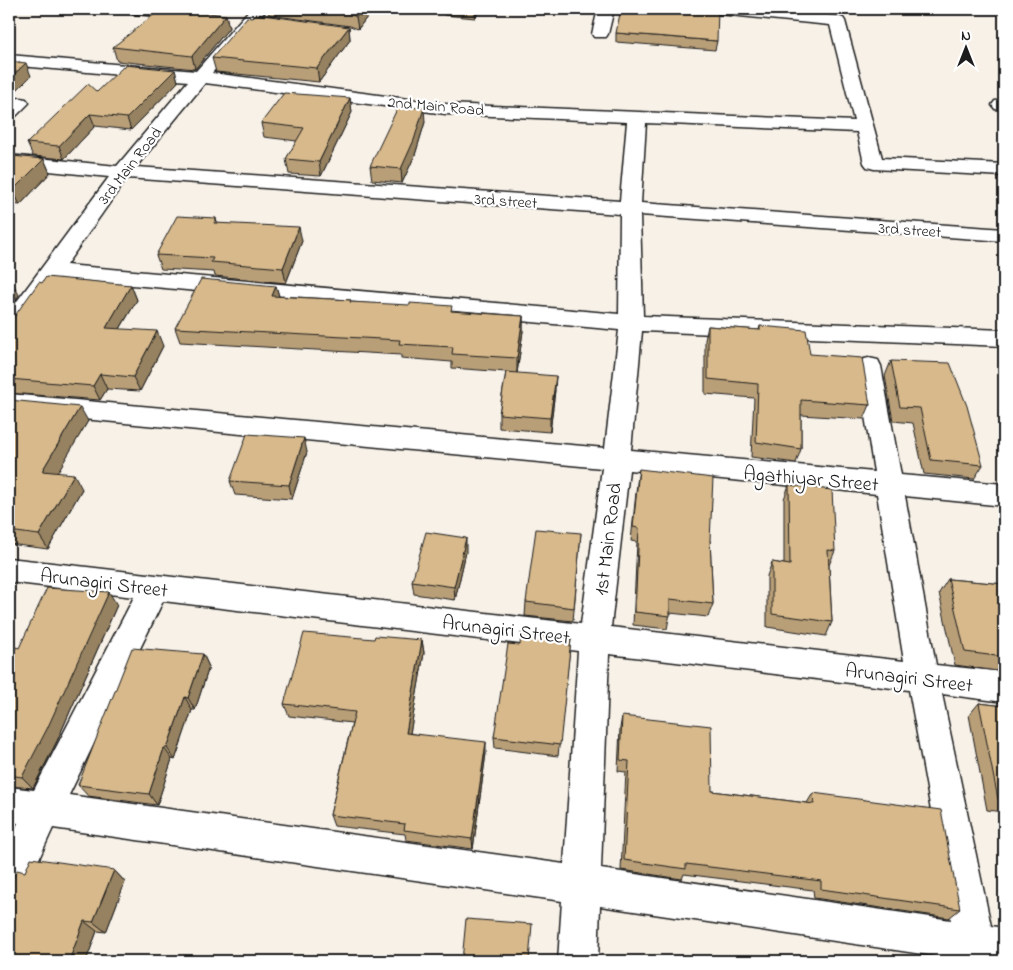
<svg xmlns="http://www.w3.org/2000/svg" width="1013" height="970" font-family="'Indie Flower',sans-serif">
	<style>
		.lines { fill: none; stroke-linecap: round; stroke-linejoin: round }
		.minor-casing { stroke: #1c1c1c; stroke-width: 3 }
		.minor { fill: #fff; fill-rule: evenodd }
		.wall { fill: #b99f78; stroke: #1c1c1c }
		.shaded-wall { fill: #968261; stroke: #1c1c1c }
		.building { fill: #d7b98b; stroke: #1c1c1c }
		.labels { text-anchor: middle; stroke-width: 4.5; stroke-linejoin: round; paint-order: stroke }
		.far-street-label { font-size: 16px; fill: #1c1c1c; stroke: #fff }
		.street-label { font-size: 20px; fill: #1c1c1c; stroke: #fff }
	</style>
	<rect width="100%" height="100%" fill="#f7f1e8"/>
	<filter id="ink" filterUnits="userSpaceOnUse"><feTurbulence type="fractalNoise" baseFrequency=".02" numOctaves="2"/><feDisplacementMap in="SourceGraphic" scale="10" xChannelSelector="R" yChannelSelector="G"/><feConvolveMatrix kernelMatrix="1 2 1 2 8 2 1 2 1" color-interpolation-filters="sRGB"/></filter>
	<g filter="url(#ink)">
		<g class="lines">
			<defs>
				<g id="minor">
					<path d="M128,9H188L200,11L202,14L200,17L194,19L136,14L130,12Z"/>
					<path d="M250,9H267L212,73L446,104L854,121L830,25L719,14L713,12L711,9H763L837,16L843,18L845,21L882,158L1004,164V176L874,169L867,167L864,163L857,132L646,123L641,203L1004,229V241L640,215L643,316L1004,330V346L642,331L631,450L874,472L857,366L860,360L869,358L878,360L881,366L901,475L1004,484V506L905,496L936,665L1004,672V702L942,694L991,926L1004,928V961H969L600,906L598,961H558L562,901L53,828L22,896L9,902V843L18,823L9,821V787L34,790L134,597L9,582V558L581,624L602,468L9,412V394L605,448L619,330L57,278L17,335L9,337V312L109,177L9,167V155L117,166L188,81L9,65V55L196,71ZM205,83L446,114L627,122L620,201L136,167ZM127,178L620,214L619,314L66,265ZM629,470L877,494L904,661L611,627ZM163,601L578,651L564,864L69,795ZM609,654L909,690L951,920L601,869Z"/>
					<path d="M598,9H614L608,34L606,37H594L592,34Z"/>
					<path d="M20,98L26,99L29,103L15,117L9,118V104L14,99Z"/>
					<path d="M1004,100V110L995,109L992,105L995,101Z"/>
				</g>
			</defs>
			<use href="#minor" class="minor-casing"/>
			<use href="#minor" class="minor"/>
		</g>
		<g class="wall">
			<path d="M268,9H373L358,29L350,26L269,15Z"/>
			<path d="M444,9H480L475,18L444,15Z"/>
			<path d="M785,9H816L815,12Z"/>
			<path d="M226,15L229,28L195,69L117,61L113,47Z"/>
			<path d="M349,27L350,40L319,82L216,72L212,58Z"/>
			<path d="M616,33L717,41L715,50L616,42Z"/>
			<path d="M175,70L178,82L131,130L95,126L64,159L33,156L27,143L97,92Z"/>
			<path d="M350,98L352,112L321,176L289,174L286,159L297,141L264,137L261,123Z"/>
			<path d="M425,122L415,155L402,183L372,180L370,166Z"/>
			<path d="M9,158L44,159L50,173L20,205L9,204Z"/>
			<path d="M216,218L217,223L302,241L286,283L215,276L214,272L161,269L156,255Z"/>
			<path d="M131,285L137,300L120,329L163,346L140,391L107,389L100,400L9,393V322Z"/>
			<path d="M276,286L279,296L351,300V302L523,316V331L517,373L555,390L550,432L499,428V414L506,372L452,368V362L401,358V355L180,342L175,328Z"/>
			<path d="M708,326L759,330L760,326L810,354L870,405L864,419L801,415V449L796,463L751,457L754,398L705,394V340Z"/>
			<path d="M891,361L983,465L974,479L924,474L913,423L893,421L885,376Z"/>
			<path d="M9,400L88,421L57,472L82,489L48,549L9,544Z"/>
			<path d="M307,452L292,499L235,495L230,481Z"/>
			<path d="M639,469L710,540L713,604L708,617L670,613L667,629L633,625L637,542L631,541L637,483Z"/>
			<path d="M789,485L835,551L829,565L832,622L826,636L767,627V576L772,562L784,564V499Z"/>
			<path d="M581,533L573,621L525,616L526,602Z"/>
			<path d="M466,552L455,600L414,594L412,581Z"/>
			<path d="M948,579L1004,584V672L955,665L939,593Z"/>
			<path d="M117,605L57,741L33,788L9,786V663Z"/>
			<path d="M374,639L422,640L424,653L410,733L486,753L473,849L406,840L405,834L334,826L330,815L352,723L289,716L284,704Z"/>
			<path d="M571,639L558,756L495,748L494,737L520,645Z"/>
			<path d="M203,654L209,667L195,710H192L175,760L172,759L157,805L88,796L78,785Z"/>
			<path d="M979,703L1004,706V812L987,810L969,715Z"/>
			<path d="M622,716L712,791L807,803L813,793L960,909L949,918L814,898L813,890L684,874L682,879L621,870L626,772L618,771L620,728Z"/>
			<path d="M114,870L125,882L106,932L97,931L86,961H9V886L25,872Z"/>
		</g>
		<g class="shaded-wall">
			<path d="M362,9H373L358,29L356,17Z"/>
			<path d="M475,9H480L475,18Z"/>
			<path d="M226,15L229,28L195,69L192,56Z"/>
			<path d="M349,27L350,40L319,82L317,68Z"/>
			<path d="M26,63L31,76L9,98V79Z"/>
			<path d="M175,70L178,82L131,130L127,118Z"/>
			<path d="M350,98L352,112L321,176L319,162Z"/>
			<path d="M424,108L425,122L415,155L402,183L401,169Z"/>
			<path d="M90,114L95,126L64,159L59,146Z"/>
			<path d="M44,159L50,173L20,205L13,190Z"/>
			<path d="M299,227L302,241L286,283L283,268Z"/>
			<path d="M12,281L19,295L9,310V285Z"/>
			<path d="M131,285L137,300L112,342L106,328Z"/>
			<path d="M276,286L280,300L272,296Z"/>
			<path d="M523,316V331L517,373V358Z"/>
			<path d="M157,331L163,346L140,391L133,377Z"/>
			<path d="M100,374L107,389L100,400L93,386Z"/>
			<path d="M556,376L555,390L550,432V418Z"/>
			<path d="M80,407L88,421L50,485L42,471Z"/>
			<path d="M304,438L307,452L292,499L289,485Z"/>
			<path d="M74,474L82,489L48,549L39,535Z"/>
			<path d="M466,538V552L455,600L454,587Z"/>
			<path d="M109,592L117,605L57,741L33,788L22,777Z"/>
			<path d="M422,640L424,653L408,745L406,733Z"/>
			<path d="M203,654L209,667L195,710L188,698Z"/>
			<path d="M185,697L192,710L175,760L167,748Z"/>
			<path d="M486,742V753L473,849L472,839Z"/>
			<path d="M164,748L172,759L157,805L149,794Z"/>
			<path d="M114,870L125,882L106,932L93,922Z"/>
			<path d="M84,921L97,931L86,961H69Z"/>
		</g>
		<g class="building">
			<path d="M161,9H172L226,15L192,56L113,47Z"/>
			<path d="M314,9H362L356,17L349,13Z"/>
			<path d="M621,9H718L717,41L616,33Z"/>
			<path d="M256,14L349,27L317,68L212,58L247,17L252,18Z"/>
			<path d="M9,61L26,63L9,79Z"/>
			<path d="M125,65L175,70L127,118L90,114L59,146L27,143L88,84L97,92Z"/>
			<path d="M284,93L350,98L319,162L286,159L304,128L261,123Z"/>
			<path d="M398,107L424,108L414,140L401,169L370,166Z"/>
			<path d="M12,156L44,159L13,190H9V158Z"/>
			<path d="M177,216L216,218L214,223L299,227L283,268L211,262L213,258L156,255Z"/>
			<path d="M46,277L131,285L106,328L157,331L133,377L100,374L93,386L9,379V322L11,321L39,282L42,283Z"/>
			<path d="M201,279L276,286L272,296L351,300L350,302L410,305V303L452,306L451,311L523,316L517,358L452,354L453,347L399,344L400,340L175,328Z"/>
			<path d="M708,326L760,330V326L806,330L810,354L862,358L870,405L801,400V449L756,442L758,384L708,379Z"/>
			<path d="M891,361L950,363L967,406L983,465L931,460L920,408L900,407Z"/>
			<path d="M506,372L556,376L550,418L499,414Z"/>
			<path d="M9,400L80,407L42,471L74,474L39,535L9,531Z"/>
			<path d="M247,434L304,438L289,485L230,481Z"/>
			<path d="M639,469L713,478L710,540L713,604L670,599V616L635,612L639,528L633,527Z"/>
			<path d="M789,485L832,490L835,551L828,550L832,622L772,614V562L790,565Z"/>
			<path d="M536,529L581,533L574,608L526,602Z"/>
			<path d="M426,532L466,538L454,587L412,581Z"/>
			<path d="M948,579L1004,584V657L965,652Z"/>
			<path d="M47,588L109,592L47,729L22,777L9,775V663L16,647L19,648Z"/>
			<path d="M304,633L374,639L375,636L422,640L406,733L486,742L472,839L404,830L405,824L330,815L355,712L284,704Z"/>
			<path d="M521,633L571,639L560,745L494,737L508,644L520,645Z"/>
			<path d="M132,648L203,654L188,698L185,697L167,748H164L149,794L78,785Z"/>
			<path d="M979,703L1004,706V800L998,799Z"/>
			<path d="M622,716L711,726L712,791L814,804L813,793L941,810L960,909L821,889V881L686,864V869L624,860L629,761L620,760Z"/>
			<path d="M31,858L114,870L93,922L84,921L69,961H9V918L13,910L9,909V886L17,870L25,872Z"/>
			<path d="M466,919L532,924L529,961H462Z"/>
		</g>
	</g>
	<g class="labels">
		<g class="far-street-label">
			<text transform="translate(436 105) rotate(5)" y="6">2nd Main Road</text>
			<text transform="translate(129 165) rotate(-52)" y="6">3rd Main Road</text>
			<text transform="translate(506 200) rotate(4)" y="6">3rd street</text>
			<text transform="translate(910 229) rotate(4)" y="6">3rd street</text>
		</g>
		<g class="street-label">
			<text transform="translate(811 478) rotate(5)" y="7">Agathiyar Street</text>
			<text transform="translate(607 539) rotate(-83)" y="7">1st Main Road</text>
			<text transform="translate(104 582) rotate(7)" y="7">Arunagiri Street</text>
			<text transform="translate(506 629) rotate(7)" y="7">Arunagiri Street</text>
			<text transform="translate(909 677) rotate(7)" y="7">Arunagiri Street</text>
		</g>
	</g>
	<rect width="1013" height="970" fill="none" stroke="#fff" stroke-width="30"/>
	<rect x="15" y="15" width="983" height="940" fill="none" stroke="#1c1c1c" stroke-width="2" filter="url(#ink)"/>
	<g transform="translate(966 48)" stroke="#ffffff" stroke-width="4" paint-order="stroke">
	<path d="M0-4L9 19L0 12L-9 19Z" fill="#1c1c1c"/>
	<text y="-8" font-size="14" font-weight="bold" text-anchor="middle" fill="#1c1c1c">N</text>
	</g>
</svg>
